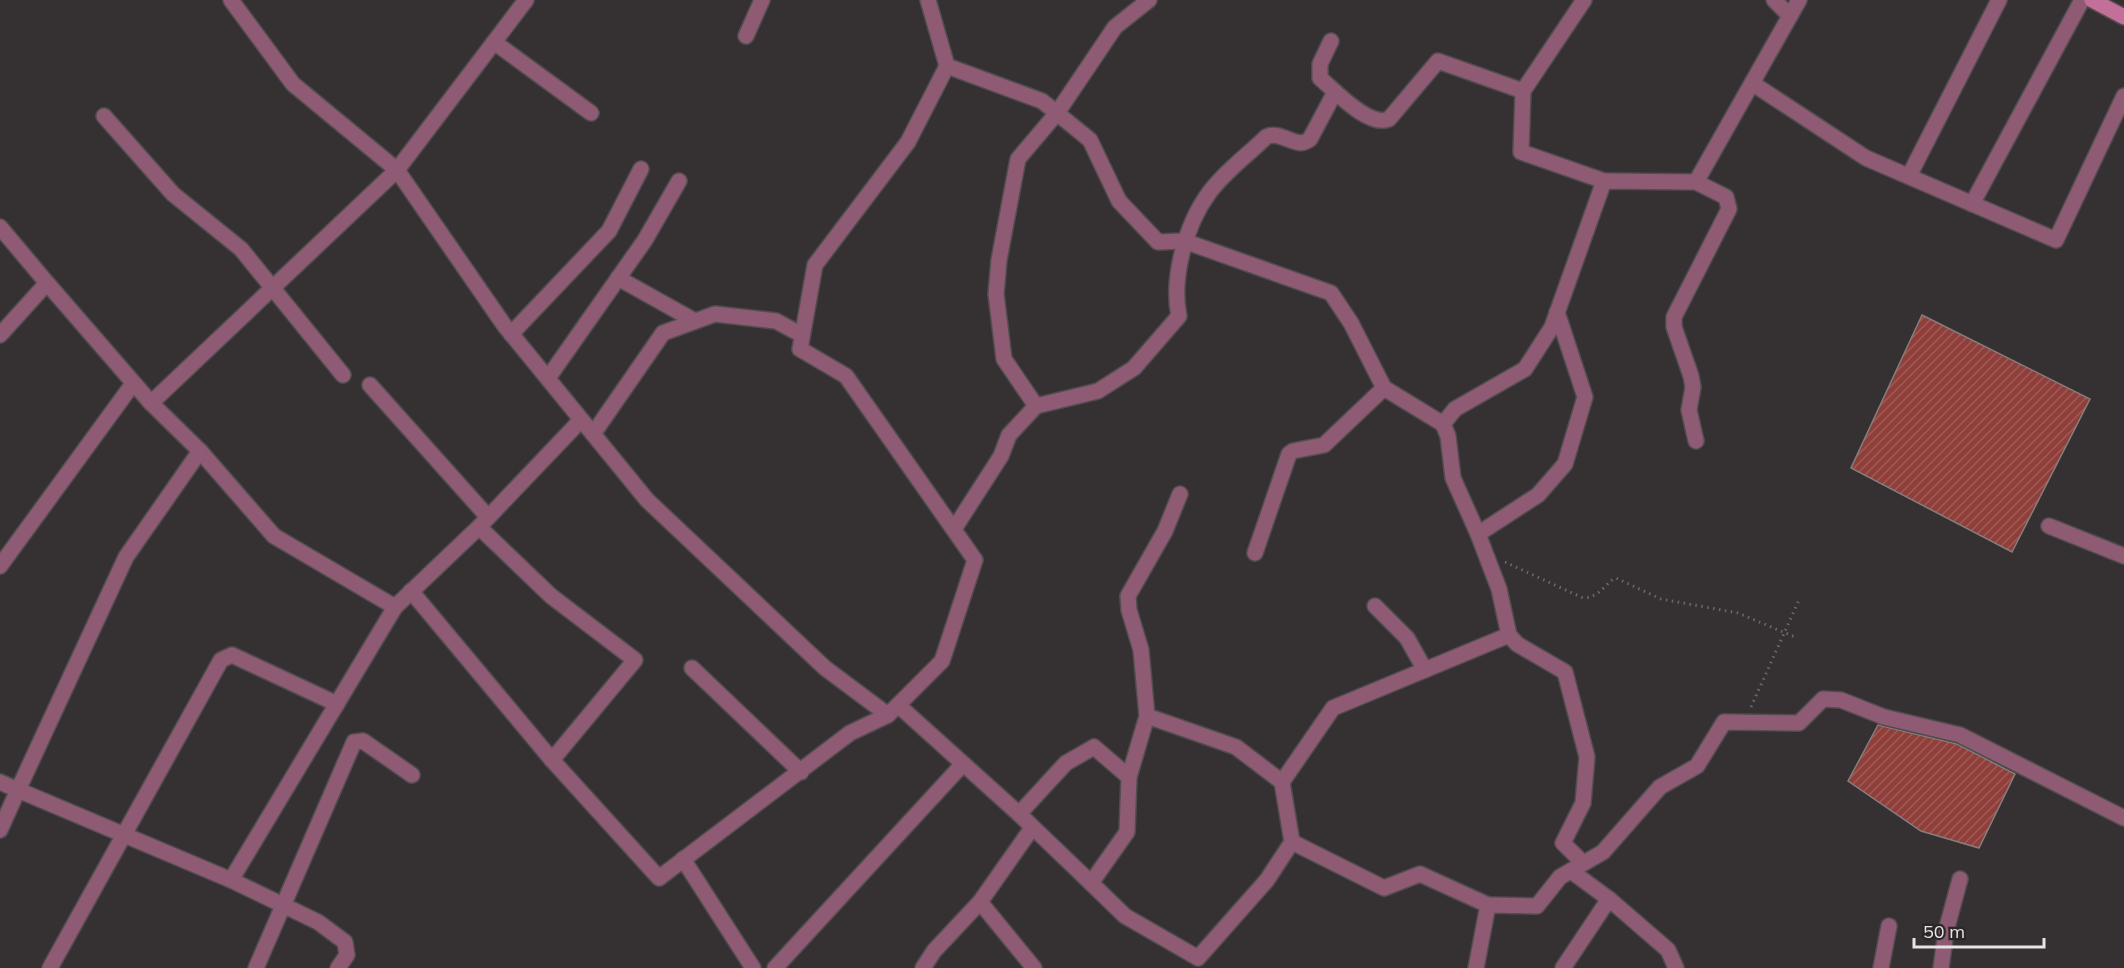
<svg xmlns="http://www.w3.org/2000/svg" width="2124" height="968" font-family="Mulish,sans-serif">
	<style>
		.building { fill: url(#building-hatch); stroke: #847f7e; stroke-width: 1.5 }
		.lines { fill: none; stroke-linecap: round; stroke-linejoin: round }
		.minor-casing { stroke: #514d4e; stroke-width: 18 }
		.secondary-casing { stroke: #514d4e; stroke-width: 18 }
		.path { stroke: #6d696a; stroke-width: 3; stroke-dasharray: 1.5 4.5; stroke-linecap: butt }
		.minor { stroke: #8e5a74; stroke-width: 15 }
		.secondary { stroke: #c26f9a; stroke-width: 15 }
	</style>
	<defs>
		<pattern id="building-hatch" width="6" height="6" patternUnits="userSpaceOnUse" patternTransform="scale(1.5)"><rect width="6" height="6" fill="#8f3e39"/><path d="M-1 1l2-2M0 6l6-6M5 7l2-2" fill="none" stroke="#9f5a56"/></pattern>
	</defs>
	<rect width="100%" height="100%" fill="#353031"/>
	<g class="building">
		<path d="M1922,315L2090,399L2012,552L1851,468Z"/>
		<path d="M1878,725L1957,744L2015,774L1979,848L1921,831L1848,781Z"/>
	</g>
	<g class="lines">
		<defs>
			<g id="minor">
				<path d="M231,0L293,84L397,170L504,325L647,500L825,668L888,715L942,661L975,560L846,376L800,349L815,265L908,142L947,66"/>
				<path d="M526,0L397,170L151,403L200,451L274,536L395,607L479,527L581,420"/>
				<path d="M928,0L947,66L1042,101L1090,140L1119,201L1158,242L1184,241L1331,293L1351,323L1384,388L1443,424"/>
				<path d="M1149,0L1115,27L1057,113L1018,159L999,260L996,294L1004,359L1036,406L1098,391L1134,368L1179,316C1171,278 1186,224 1209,193C1224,172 1248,155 1266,137C1282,129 1296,151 1310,139L1335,92"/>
				<path d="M1584,0L1523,91L1521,152L1604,181"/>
				<path d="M1774,0L1790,16"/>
				<path d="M746,36L762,0"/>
				<path d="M1331,41L1320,64V78C1334,90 1369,128 1389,119L1438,61L1523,91"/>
				<path d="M494,42L591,113"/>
				<path d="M1752,83L1866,158L2056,240L2124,96"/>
				<path d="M104,116L173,194L241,249L343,375"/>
				<path d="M1909,176L1999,0"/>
				<path d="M1972,204L2082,0"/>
				<path d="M0,227L47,283L0,335"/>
				<path d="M618,278L695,321"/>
				<path d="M47,283L151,403"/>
				<path d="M511,334L609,231L641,169"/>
				<path d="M548,378L645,240L679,181"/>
				<path d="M370,385L488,517"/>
				<path d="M593,434L663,333L715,314L776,321L802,335"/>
				<path d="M1696,441L1689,410L1693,387L1691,376L1674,327V317L1729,209L1726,197L1696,182"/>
				<path d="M200,451L126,557L18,790L231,880L318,922L345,942L347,955L338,968"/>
				<path d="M2049,526L2124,556"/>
				<path d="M479,527L551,596L635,660L552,760"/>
				<path d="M954,529L1001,456L1009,435L1036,406"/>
				<path d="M1478,534L1538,495L1565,464L1585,397L1557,312"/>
				<path d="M1255,553L1289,454L1293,451L1324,445L1384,388"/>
				<path d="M0,566L132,385"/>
				<path d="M411,591L552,760L659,878L850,733L888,715"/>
				<path d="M1375,606L1407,638L1425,670"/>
				<path d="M692,668L801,772"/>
				<path d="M898,705L1019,814L1066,763L1094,747L1129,777L1147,716L1141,650L1129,610L1128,596L1165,531L1180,494"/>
				<path d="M0,782L18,790L0,830"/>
				<path d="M1282,782L1333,708L1509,635"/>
				<path d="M1019,814L1091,883L1127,832L1129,777"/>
				<path d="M1292,842L1384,888L1420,874L1488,905"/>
				<path d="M683,859L753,968"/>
				<path d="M1583,863L1563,843L1583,803L1587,757L1565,672L1517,644L1509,635L1499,589L1478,534L1453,478L1448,436L1443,424L1455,409L1525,369L1552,327L1604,181L1696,182L1799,0"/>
				<path d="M1571,871L1609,899L1668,950L1676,968"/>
				<path d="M231,880L395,607"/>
				<path d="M1091,883L1125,916L1198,958L1267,880L1292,842L1282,782L1236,747L1147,716"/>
				<path d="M980,902L1034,968"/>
				<path d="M50,968L221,660L232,655L337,704"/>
				<path d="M256,968L354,742L363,741L412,775"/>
				<path d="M775,968L963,764"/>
				<path d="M923,968L934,951L980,902L1032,828"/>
				<path d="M1476,968L1488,905L1537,906L1560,877L1603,852L1660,787L1697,766L1724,722L1799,723L1823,699L1841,700L1884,717L1960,735L2124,818"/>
				<path d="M1563,968L1609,899"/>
				<path d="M1881,968L1889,926"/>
				<path d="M1941,968L1946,931L1960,879"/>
			</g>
			<path id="secondary" d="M2092,0L2124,17"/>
		</defs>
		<use href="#minor" class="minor-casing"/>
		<use href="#secondary" class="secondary-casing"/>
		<g class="path">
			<path d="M1505,562L1583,598C1602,597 1606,581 1616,578L1661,599L1738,613L1795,637"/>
			<path d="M1751,707L1799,600"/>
		</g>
		<use href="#minor" class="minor"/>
		<use href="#secondary" class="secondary"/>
	</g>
	<path d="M1914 938v9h130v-9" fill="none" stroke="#e7e4e4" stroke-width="3"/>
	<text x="1923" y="938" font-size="18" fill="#e7e4e4" stroke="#2b2627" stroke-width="4.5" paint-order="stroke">50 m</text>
</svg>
